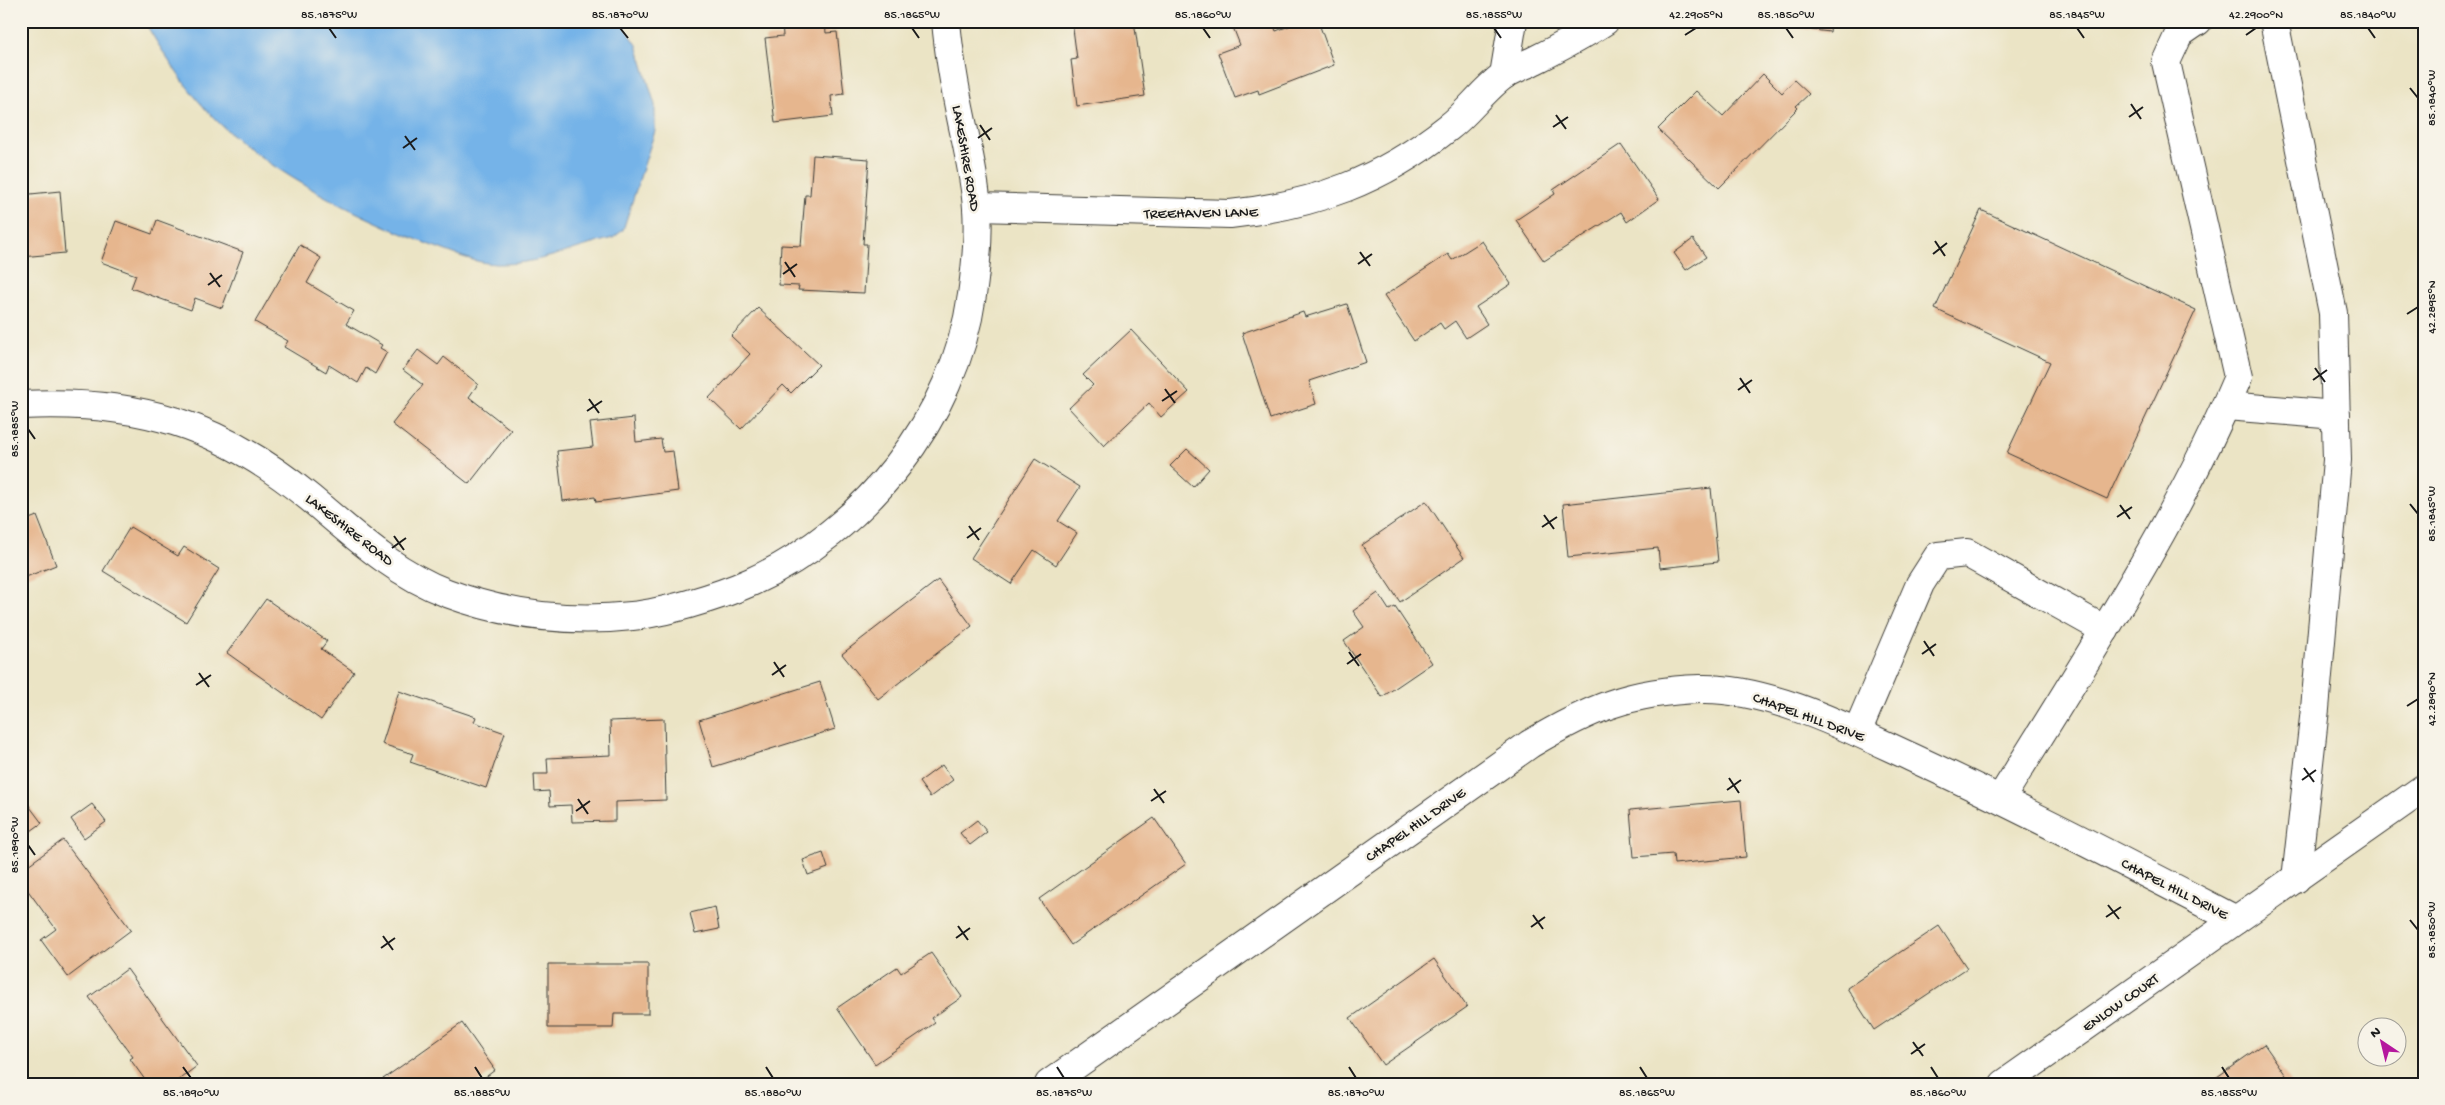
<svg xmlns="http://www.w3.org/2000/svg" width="2445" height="1105" font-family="'Gochi Hand',sans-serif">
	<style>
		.water { fill: #75b3e8; stroke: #486882 }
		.building { fill: #e6b68e }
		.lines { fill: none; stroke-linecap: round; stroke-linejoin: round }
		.minor-casing { stroke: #3b3a35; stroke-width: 30 }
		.minor { stroke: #fff; stroke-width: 28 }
		.ticks { fill: none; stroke: #1c1c1c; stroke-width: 2 }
		.labels { text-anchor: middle; stroke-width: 5; stroke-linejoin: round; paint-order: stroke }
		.street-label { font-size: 15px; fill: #1c1c1c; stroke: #f7f3e8 }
		.neatline { fill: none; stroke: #1c1c1c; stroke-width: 2 }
		.ticks-label { font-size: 12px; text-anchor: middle; fill: #1c1c1c }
	</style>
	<rect width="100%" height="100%" fill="#f7f3e8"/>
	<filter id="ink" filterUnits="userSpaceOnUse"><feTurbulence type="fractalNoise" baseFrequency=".02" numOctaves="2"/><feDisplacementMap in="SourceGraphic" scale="10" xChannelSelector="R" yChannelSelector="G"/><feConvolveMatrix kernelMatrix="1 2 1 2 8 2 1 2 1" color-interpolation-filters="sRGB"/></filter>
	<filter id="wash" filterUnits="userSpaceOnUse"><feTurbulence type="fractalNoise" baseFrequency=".0096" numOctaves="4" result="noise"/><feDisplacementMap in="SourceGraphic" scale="20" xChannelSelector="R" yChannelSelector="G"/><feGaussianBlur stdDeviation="1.12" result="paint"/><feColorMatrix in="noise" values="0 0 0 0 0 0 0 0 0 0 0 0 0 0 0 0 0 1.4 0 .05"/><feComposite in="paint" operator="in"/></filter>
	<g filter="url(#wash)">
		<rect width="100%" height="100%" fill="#ebe4c5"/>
		<path class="water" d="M144,21H621L637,45L655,105V131L623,230L613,238C574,248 537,265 496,264C474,263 450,252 430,245C358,216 275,176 218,122C188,93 165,56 144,21Z"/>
		<g id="blocks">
			<g class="building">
				<path d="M782,21H825L826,33L837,32L844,94L831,96L833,116L775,123L765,38L783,36Z"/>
				<path d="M1072,21H1134L1145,96L1077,106L1071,60L1077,59Z"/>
				<path d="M1234,21H1272L1276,31L1302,21H1318L1334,65L1259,94L1258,90L1235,98L1218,53L1240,45L1231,22Z"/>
				<path d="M1773,21H1831L1830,32L1772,25Z"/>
				<path d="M1763,74L1782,93L1794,80L1809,94L1796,106L1798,108L1719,188L1658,129L1696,91L1723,116Z"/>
				<path d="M1621,144L1659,199L1627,222L1621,212L1544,261L1516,220L1555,194L1553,190Z"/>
				<path d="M813,155L869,159L863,244H867L864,293L798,290L799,286L779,285L781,245L801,246L805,195H810Z"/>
				<path d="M60,191L65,253L21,257V195Z"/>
				<path d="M1981,210L2196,310L2107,499L2007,453L2050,362L1935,309Z"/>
				<path d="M157,220L243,252L222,308L195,298L191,310L131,288L136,275L101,262L116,221L152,234Z"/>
				<path d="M1693,239L1706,257L1686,270L1674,253Z"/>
				<path d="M1482,241L1511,284L1476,307L1487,324L1466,338L1455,321L1444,329L1440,323L1414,341L1384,296L1448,254L1452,260Z"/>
				<path d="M300,245L321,258L307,283L354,311L346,324L382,345L380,348L387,352L375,374L366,368L358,383L329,365L326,372L284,347L288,341L255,322Z"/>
				<path d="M1347,304L1366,362L1309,381L1316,404L1270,419L1242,333L1303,312L1305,317Z"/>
				<path d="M758,308L819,365L791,393L783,385L741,429L709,398L750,354L731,336Z"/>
				<path d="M1131,330L1189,392L1161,417L1149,403L1104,446L1069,408L1093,385L1083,375Z"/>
				<path d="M418,350L438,365L444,357L478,384L469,397L511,430L469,484L392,424L423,385L403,370Z"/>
				<path d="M634,418L636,442L661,439L663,452L673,451L678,491L596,502L595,497L563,501L557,451L593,447L590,423Z"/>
				<path d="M1187,449L1209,469L1193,487L1170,466Z"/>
				<path d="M1035,459L1080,487L1058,521L1077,533L1056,565L1034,550L1011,584L971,558Z"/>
				<path d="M1711,488L1718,562L1660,568L1658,548L1568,557L1563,504Z"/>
				<path d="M1426,501L1464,558L1400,602L1362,545Z"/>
				<path d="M37,516L56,565L21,579V522Z"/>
				<path d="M130,527L178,556L184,547L219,569L186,622L103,571Z"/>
				<path d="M938,580L972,626L878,699L842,654Z"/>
				<path d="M1378,593L1389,610L1395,607L1432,663L1382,697L1344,641L1364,627L1353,611Z"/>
				<path d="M266,599L327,641L321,649L354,672L321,720L227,653Z"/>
				<path d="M820,682L835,729L713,767L699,720Z"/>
				<path d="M399,691L476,717L474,722L505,733L486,788L410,762L413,754L382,744Z"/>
				<path d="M664,719L666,800L615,802V821L572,822L571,805L550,806L549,791L535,792L534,774H548L547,758L611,755L610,721Z"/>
				<path d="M942,765L953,780L930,797L919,782Z"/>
				<path d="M21,795L42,823L21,838Z"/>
				<path d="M1741,800L1746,857L1674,864L1673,854L1634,857L1630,810Z"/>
				<path d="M92,804L106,822L84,838L71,819Z"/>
				<path d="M1154,818L1186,864L1071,945L1039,899Z"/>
				<path d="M977,820L987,832L970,845L960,833Z"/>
				<path d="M63,840L131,930L68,977L41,940L56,929L21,881V870Z"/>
				<path d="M823,853L828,868L808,875L803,860Z"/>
				<path d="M715,907L719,929L695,934L690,913Z"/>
				<path d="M1939,926L1967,968L1874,1030L1847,988Z"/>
				<path d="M931,953L962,997L932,1018L935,1023L875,1064L837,1008L897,967L901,973Z"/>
				<path d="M1434,959L1467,1007L1383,1065L1350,1018Z"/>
				<path d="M548,964H648V1014H614L613,1028H548Z"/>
				<path d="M127,969L197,1066L173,1084H148L130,1059L133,1057L89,997Z"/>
				<path d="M462,1023L495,1070L476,1084H376Z"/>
				<path d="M2264,1044L2292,1084H2207Z"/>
			</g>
		</g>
	</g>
	<g filter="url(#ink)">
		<use href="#blocks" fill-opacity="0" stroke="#3b3a35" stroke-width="1"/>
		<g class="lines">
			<defs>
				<g id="minor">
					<path d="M2274,21L2333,313L2337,460L2315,709L2296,879"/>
					<path d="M1504,75L1513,21"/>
					<path d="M977,207L1230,214C1315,205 1381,181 1449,127C1469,112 1484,89 1504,75C1514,69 1525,65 1535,60C1559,48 1582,36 1605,21"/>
					<path d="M21,405C137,399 220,424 310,498C353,534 394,573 447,593C506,615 569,623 632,616C651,614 671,609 689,604C710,598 731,591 751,582C864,531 955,418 972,295C976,267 979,236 977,208C975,179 968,150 962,122C955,89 949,55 946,21"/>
					<path d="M2226,406L2336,415"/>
					<path d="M1857,732L1920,584L1938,556L1967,553L2105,630"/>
					<path d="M2001,798C2085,662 2175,525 2238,377L2166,62L2179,34L2198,21"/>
					<path d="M1049,1084L1530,744C1589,709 1630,691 1700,689C1768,687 1850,729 1911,757C2021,808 2128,864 2236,920L2424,788"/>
					<path d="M2004,1084L2236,920"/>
				</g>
			</defs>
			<use href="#minor" class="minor-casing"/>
			<use href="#minor" class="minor"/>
		</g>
	</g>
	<path class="ticks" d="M329,28L336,38M620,28L628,38M912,28L919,38M1203,28L1210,38M1494,28L1501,38M1786,28L1793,38M2077,28L2084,38M2368,28L2375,38M1685,35L1696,28M2246,35L2256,28M2410,88L2418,98M2131,104L2141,119M1556,115L1566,129M2129,117L2143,107M980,125L990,140M1553,127L1568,117M405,136L415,150M978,138L992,128M403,148L417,138M1935,241L1945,256M1360,252L1370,266M1933,254L1947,243M785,262L795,277M1358,264L1372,254M210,273L220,287M783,274L797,264M208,285L222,275M2407,314L2418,307M2315,368L2325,382M1740,378L1750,393M2313,380L2327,370M1165,389L1175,403M1738,390L1752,380M589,399L599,413M1162,401L1177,391M587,411L602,401M28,429L35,439M2410,504L2418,514M2120,505L2130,519M1544,515L1554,529M2117,517L2132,507M969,526L979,540M1542,527L1557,517M394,536L404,550M967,538L981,528M392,548L406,538M1924,641L1934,656M1349,652L1359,666M1922,654L1936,644M774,662L784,677M1347,664L1361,654M199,673L209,687M772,675L786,665M196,685L211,675M2407,706L2418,699M2304,768L2314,782M1729,778L1739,793M2302,780L2316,770M1154,789L1164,803M1727,790L1741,780M578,799L588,814M1151,801L1166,791M576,811L590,801M28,845L35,855M2108,905L2119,919M1533,915L1543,929M2106,917L2121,907M2410,920L2418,930M958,926L968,940M1531,927L1545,917M383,936L393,950M956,938L970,928M381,948L395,938M1913,1042L1923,1056M1911,1054L1925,1044M183,1067L191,1078M475,1067L482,1078M766,1067L773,1078M1057,1067L1064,1078M1349,1067L1356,1078M1640,1067L1647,1078M1931,1067L1938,1078M2222,1067L2229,1078"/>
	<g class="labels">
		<g class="street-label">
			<text transform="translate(967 158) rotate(80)" y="5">LAKESHIRE ROAD</text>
			<text transform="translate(1201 212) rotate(-1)" y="5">TREEHAVEN LANE</text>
			<text transform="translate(350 529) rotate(38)" y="5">LAKESHIRE ROAD</text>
			<text transform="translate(1809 716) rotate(20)" y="5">CHAPEL HILL DRIVE</text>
			<text transform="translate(1415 824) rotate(-35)" y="5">CHAPEL HILL DRIVE</text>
			<text transform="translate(2175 888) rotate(27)" y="5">CHAPEL HILL DRIVE</text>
			<text transform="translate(2120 1002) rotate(-35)" y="5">ENLOW COURT</text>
		</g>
	</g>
	<rect width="2445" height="1105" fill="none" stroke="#f7f3e8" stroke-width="55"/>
	<g transform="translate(2382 1042) rotate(325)"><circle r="24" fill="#f7f3e8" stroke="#9f9d96"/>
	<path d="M0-4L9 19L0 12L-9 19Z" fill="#b5179e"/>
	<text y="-8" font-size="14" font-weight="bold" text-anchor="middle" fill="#1c1c1c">N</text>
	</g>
	<rect x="28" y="28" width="2390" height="1050" class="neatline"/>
	<g class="ticks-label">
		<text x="329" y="18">85.1875°W</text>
		<text x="620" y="18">85.1870°W</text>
		<text x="912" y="18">85.1865°W</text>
		<text x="1203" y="18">85.1860°W</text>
		<text x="1494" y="18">85.1855°W</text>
		<text x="1696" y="18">42.2905°N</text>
		<text x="1786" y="18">85.1850°W</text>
		<text x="2077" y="18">85.1845°W</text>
		<text x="2256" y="18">42.2900°N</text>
		<text x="2368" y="18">85.1840°W</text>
		<text transform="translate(2431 98) rotate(-90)" y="4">85.1840°W</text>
		<text transform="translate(2431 307) rotate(-90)" y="4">42.2895°N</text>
		<text transform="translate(14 429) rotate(-90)" y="4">85.1885°W</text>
		<text transform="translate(2431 514) rotate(-90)" y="4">85.1845°W</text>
		<text transform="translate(2431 699) rotate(-90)" y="4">42.2890°N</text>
		<text transform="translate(14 845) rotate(-90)" y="4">85.1890°W</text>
		<text transform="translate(2431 930) rotate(-90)" y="4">85.1850°W</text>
		<text x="191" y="1096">85.1890°W</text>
		<text x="482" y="1096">85.1885°W</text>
		<text x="773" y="1096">85.1880°W</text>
		<text x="1064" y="1096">85.1875°W</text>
		<text x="1356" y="1096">85.1870°W</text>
		<text x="1647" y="1096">85.1865°W</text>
		<text x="1938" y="1096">85.1860°W</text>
		<text x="2229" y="1096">85.1855°W</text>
	</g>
</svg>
